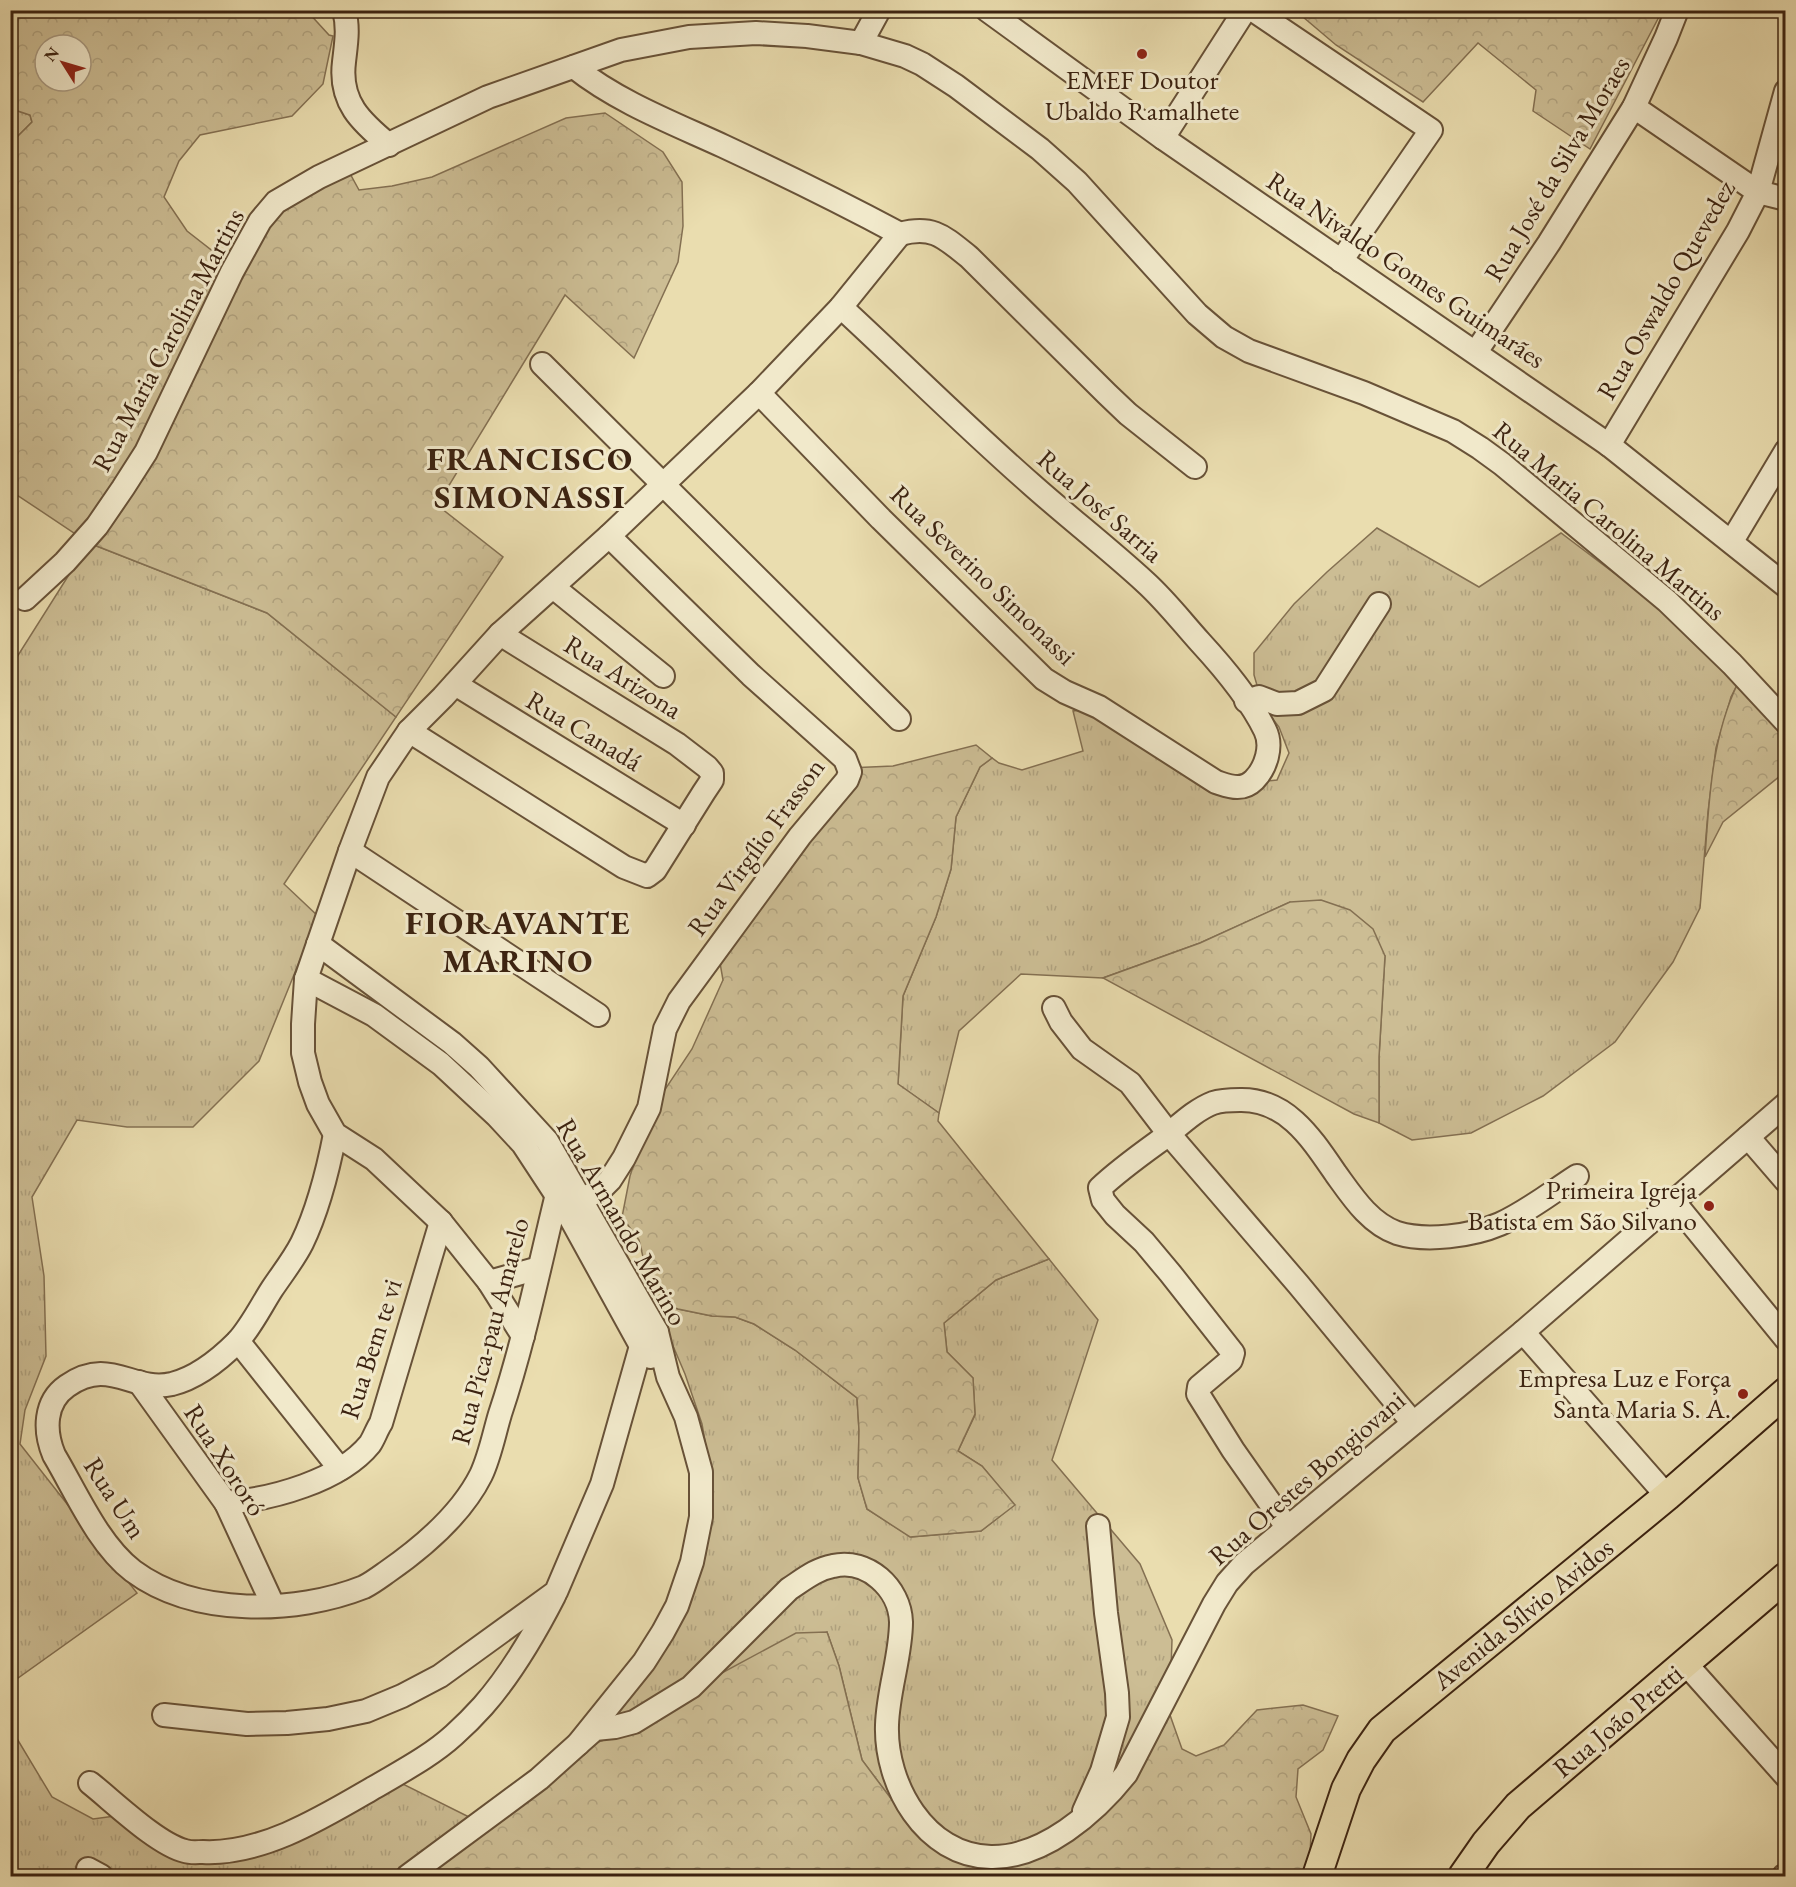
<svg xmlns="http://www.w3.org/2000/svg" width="1796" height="1887" font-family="'EB Garamond',serif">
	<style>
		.grass { fill: url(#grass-tufts); stroke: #847052; stroke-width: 1.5 }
		.forest { fill: url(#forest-crowns); stroke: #847052; stroke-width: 1.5; fill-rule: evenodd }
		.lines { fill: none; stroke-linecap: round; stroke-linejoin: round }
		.minor-casing { stroke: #685238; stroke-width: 26 }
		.major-casing { stroke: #3c2311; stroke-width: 32 }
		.minor { stroke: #f1e9cb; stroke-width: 22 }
		.major { stroke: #eaddaf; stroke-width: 28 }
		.poi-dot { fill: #8f2418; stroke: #f1e9cb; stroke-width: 2 }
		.labels { text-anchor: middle; stroke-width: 6; stroke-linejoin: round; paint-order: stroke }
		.poi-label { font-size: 27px; fill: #3c2311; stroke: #f1e9cb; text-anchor: end }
		.street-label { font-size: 27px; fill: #3c2311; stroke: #f1e9cb }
		.district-label { font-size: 33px; font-weight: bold; letter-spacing: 1.5px; fill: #3c2311; stroke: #f1e9cb }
	</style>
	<defs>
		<pattern id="grass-tufts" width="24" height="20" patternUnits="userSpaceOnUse" patternTransform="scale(1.5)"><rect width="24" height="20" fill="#ccbd94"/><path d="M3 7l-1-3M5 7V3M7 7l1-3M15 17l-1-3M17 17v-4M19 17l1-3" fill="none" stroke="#b0a27f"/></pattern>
		<pattern id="forest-crowns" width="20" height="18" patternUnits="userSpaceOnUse" patternTransform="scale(1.5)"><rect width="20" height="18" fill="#ccbd94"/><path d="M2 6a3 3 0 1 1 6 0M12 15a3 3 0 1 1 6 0" fill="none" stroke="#b0a27f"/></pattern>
	</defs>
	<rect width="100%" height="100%" fill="#eaddaf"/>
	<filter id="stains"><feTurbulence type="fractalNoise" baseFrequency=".00333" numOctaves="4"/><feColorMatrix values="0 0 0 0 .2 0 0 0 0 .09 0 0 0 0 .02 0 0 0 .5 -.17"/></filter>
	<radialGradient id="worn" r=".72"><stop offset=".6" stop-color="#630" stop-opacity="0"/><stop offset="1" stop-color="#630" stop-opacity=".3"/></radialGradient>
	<g class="grass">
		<path d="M18,111L30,115L32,122L11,143V113Z"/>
		<path d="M1377,528L1479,587L1561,533L1651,601L1738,683L1731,697L1716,748L1708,812L1700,908L1673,962L1615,1042L1543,1096L1471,1133L1412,1140L1379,1123V1057L1385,956L1290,902L1200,943L1103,978L1021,974L959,1031L939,1113L898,1084L903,996L936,917L951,869L956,817L980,767L992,758L999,763L1022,770L1083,751L1073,711L1110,706L1203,772L1243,784L1277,780L1289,753L1279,727L1263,706L1254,675V653L1294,604L1327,572Z"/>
		<path d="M89,543L267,613L396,717L284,884L321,919L304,950L259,1061L193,1127H127L77,1120L32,1197L44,1276L46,1356L25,1410L20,1444L137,1593L11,1683L10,668Z"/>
		<path d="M1049,1259L1098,1320L1052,1460L1140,1564L1172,1640L1170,1699L1104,1795L1034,1846L971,1860L919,1836L862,1760L839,1666L827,1632L622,1734L586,1746L695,1579L708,1539L711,1476L702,1424L685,1374L653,1299L678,1309L712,1316L735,1317L754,1324L795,1350L857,1398L859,1430L858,1478L867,1509L911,1537L981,1531L1014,1505L982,1466L958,1451L975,1415L973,1378L947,1352L944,1323L996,1280Z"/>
		<path d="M10,1727L52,1797L93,1819L115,1816L190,1860L225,1863L253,1857L401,1783L487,1826L422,1876H11Z"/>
	</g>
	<g class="forest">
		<path d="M23,10L307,11L329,35L333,36L323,84L292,116L200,135L179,161L164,197L187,231L228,263L286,192L348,170L359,190L392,186L432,177L566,118L605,113L663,152L682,182L683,226L678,262L634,358L565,295L437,505L503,557L396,717L267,613L89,543L11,491V143L32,122L30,115L18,111L11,113L10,14ZM45,45H81V81H45Z"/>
		<path d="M1296,11H1662L1590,149L1533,111L1536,90L1478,43L1423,102L1336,45Z"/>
		<path d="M1738,683L1785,736V772L1723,822L1705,857C1709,799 1712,736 1738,683Z"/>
		<path d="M976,745L992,758L980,767L956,817L951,869L936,917L903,996L898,1084L939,1113L938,1121L1049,1259L996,1280L944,1323L947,1352L973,1378L975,1414L958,1451L982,1466L1015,1505L981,1531L910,1537L867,1509L858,1478L859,1430L857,1398L795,1350L754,1324L735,1317L712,1316L678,1309L653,1299L639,1240L622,1217L630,1176L652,1109L692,1049L723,980L720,963L848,768L893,766Z"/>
		<path d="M1321,900L1350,910L1373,929L1385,956L1379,1057V1123L1354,1114L1103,978L1200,943L1290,902Z"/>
		<path d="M827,1632L839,1666L862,1760L919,1836L971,1860L1034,1846L1103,1795L1170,1699V1715L1182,1749L1196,1756L1224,1745L1257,1710L1303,1705L1338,1716L1323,1750L1298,1769L1296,1797L1311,1834L1309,1876H422L586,1746L622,1734L707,1681L796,1633Z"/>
	</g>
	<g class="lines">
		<defs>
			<g id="minor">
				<path d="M344,10C349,28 346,44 344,62C339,102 361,122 389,145"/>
				<path d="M987,10L1163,138L1609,445L1786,586"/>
				<path d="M1253,10L1431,130L1341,261"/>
				<path d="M861,43L879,10"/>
				<path d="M574,67C618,102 673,123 723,146C783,174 842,203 900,234"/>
				<path d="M1634,107L1758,192L1786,199"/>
				<path d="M1163,138L1245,10"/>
				<path d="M900,234C933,225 944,237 969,257L1107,394L1128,414L1195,467"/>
				<path d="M1476,352L1549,243L1634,107L1666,38L1677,10"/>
				<path d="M542,364L899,719"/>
				<path d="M759,393L881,519L1044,679L1065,692L1099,707L1216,782C1229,786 1242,792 1254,780C1266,768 1273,746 1265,730C1250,699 1223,667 1200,642C1182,622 1165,600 1145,582C1108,548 1068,517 1031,484C966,427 905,366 841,307"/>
				<path d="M1609,445L1738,231L1758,192L1786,91"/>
				<path d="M1732,541L1786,451"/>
				<path d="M553,587L663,676"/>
				<path d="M25,599L65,562L97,526L123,488L146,452L232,272L260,221L276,202L319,177L488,97L621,50L689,37L756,33L807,36L861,43L905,56L922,64L956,86L1040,149L1077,182L1197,314L1224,337L1249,351L1364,393L1453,431L1480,448L1502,464L1667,601L1732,664L1786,722"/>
				<path d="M455,684L684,825"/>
				<path d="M1246,701L1259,697L1277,704L1298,703L1324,690L1379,604"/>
				<path d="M409,731L624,867L647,876L655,870L704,792L712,780V773L707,767L677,744L500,634"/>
				<path d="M350,851L598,1015"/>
				<path d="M318,944L452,1043L479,1067L547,1141L657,1332L668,1377L686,1417L701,1472V1517L692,1562L677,1606L663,1632L644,1662L578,1744L539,1779L408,1876"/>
				<path d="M306,979L374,1015L441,1064L497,1116L523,1144L565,1208L641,1346L651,1357"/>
				<path d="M1054,1008L1061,1022L1082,1049L1130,1083L1169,1134L1298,1284L1413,1423"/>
				<path d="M335,1134C328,1170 318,1210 302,1243C294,1259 282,1274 272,1289C261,1306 251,1327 237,1342C220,1359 196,1378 172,1384C132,1393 110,1356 67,1386C44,1402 44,1431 54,1455C76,1492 98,1544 133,1571C195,1617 296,1614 364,1587C372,1583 380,1577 387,1572C423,1547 461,1515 481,1475C490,1456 494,1434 500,1414C524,1342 539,1268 557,1194"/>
				<path d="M1748,1137L1786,1181"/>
				<path d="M1674,1202L1786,1339"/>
				<path d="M569,1206L600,1190L610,1180L624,1158L649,1108L665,1029L679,1001L800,836L847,780L850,772L845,759L751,675L609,536"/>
				<path d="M489,1282L539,1268"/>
				<path d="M1523,1332L1667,1496"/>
				<path d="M523,1336L489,1282L441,1222L374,1159L335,1134L318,1104L310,1082L303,1053V1024L306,979L350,851L378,777L409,731L443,697L500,634L609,536L759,393L841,307L900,234"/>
				<path d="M238,1341L340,1469"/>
				<path d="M139,1382L226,1503L273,1605"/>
				<path d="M226,1503C272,1499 340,1481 370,1444C374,1438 377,1429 381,1423L441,1222"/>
				<path d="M1287,1527L1233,1450L1198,1394L1199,1387L1231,1360L1233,1353L1170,1273L1144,1242L1115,1215L1103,1200L1100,1188C1120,1169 1143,1153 1165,1137C1180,1125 1195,1110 1213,1103C1222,1100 1231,1100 1240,1100C1287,1099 1312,1139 1336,1174C1352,1196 1369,1223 1397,1233C1426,1242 1472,1236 1500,1224C1527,1212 1552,1192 1577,1176"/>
				<path d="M1686,1664L1786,1776"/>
				<path d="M164,1715L247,1724L287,1723L328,1719L366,1711L402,1696L440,1676L556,1592L602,1484L641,1346L657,1332"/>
				<path d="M578,1744L595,1729L615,1727L634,1722L691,1687L789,1589C803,1580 816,1569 833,1566C867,1558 900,1588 901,1622C901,1656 888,1690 887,1725C885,1784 925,1856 991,1857C1043,1858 1095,1813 1126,1774L1214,1604L1227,1583L1244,1564L1523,1332L1786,1104"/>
				<path d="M90,1783C114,1802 157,1844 185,1851C191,1853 198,1852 203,1852C263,1855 325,1816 375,1787C402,1771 431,1756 454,1735C464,1726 474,1716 483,1706C512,1673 534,1635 554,1596"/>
				<path d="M1084,1811L1102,1771L1118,1717L1117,1693L1106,1613L1098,1526"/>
				<path d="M88,1869L101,1876"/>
				<path d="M1784,1876L1786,1875"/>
			</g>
			<g id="major">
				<path d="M1317,1876L1346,1789L1361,1760L1382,1730L1667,1496L1786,1392"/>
				<path d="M1463,1876L1486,1843L1518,1806L1786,1577"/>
			</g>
		</defs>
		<use href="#minor" class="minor-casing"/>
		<use href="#major" class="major-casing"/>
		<use href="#minor" class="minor"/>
		<use href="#major" class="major"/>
	</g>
	<g class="poi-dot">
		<circle cx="1142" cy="54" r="6"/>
		<circle cx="1709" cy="1206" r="6"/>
		<circle cx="1743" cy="1394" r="6"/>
	</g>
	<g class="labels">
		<g class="poi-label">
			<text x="1142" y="89" text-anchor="middle">EMEF Doutor<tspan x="1142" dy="31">Ubaldo Ramalhete</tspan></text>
			<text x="1697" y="1199">Primeira Igreja<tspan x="1697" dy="31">Batista em São Silvano</tspan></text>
			<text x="1731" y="1387">Empresa Luz e Força<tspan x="1731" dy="31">Santa Maria S. A.</tspan></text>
		</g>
		<g class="street-label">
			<text transform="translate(1557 169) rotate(-59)" y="9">Rua José da Silva Moraes</text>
			<text transform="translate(1406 270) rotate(34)" y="9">Rua Nivaldo Gomes Guimarães</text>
			<text transform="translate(1666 290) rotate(-60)" y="9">Rua Oswaldo Quevedez</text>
			<text transform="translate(168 340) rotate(-62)" y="9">Rua Maria Carolina Martins</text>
			<text transform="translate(1100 506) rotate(41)" y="9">Rua José Sarria</text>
			<text transform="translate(1609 521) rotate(40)" y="9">Rua Maria Carolina Martins</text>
			<text transform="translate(983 575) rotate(44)" y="9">Rua Severino Simonassi</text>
			<text transform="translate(623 677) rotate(32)" y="9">Rua Arizona</text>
			<text transform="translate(584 731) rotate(31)" y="9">Rua Canadá</text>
			<text transform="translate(756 847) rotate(-54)" y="9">Rua Virgílio Frasson</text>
			<text transform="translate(622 1222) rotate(60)" y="9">Rua Armando Marino</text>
			<text transform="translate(490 1331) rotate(-75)" y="9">Rua Pica-pau Amarelo</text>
			<text transform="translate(371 1349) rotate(-72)" y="9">Rua Bem te vi</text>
			<text transform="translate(225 1460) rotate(57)" y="9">Rua Xororó</text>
			<text transform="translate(1307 1478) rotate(-41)" y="9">Rua Orestes Bongiovani</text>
			<text transform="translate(115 1498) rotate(57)" y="9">Rua Um</text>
			<text transform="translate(1523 1614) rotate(-39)" y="9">Avenida Sílvio Avidos</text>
			<text transform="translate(1618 1721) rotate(-40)" y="9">Rua João Pretti</text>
		</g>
		<g class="district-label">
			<text x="530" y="470">FRANCISCO<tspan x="530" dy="38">SIMONASSI</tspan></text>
			<text x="518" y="934">FIORAVANTE<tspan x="518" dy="38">MARINO</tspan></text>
		</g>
	</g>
	<rect width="1796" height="1887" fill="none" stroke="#eaddaf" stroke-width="36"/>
	<rect x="12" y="12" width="1772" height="1863" fill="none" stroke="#3c2311" stroke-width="3"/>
	<rect x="18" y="18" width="1760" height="1851" fill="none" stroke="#3c2311" stroke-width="1.5"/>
	<g transform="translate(63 63) rotate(307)"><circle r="28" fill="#f1e9cb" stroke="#a99a81" stroke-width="1.5"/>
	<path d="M0-4.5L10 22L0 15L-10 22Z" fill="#8f2418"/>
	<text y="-9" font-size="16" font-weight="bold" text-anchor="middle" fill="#3c2311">N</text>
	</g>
	<rect width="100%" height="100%" filter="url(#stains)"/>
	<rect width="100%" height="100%" fill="url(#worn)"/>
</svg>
